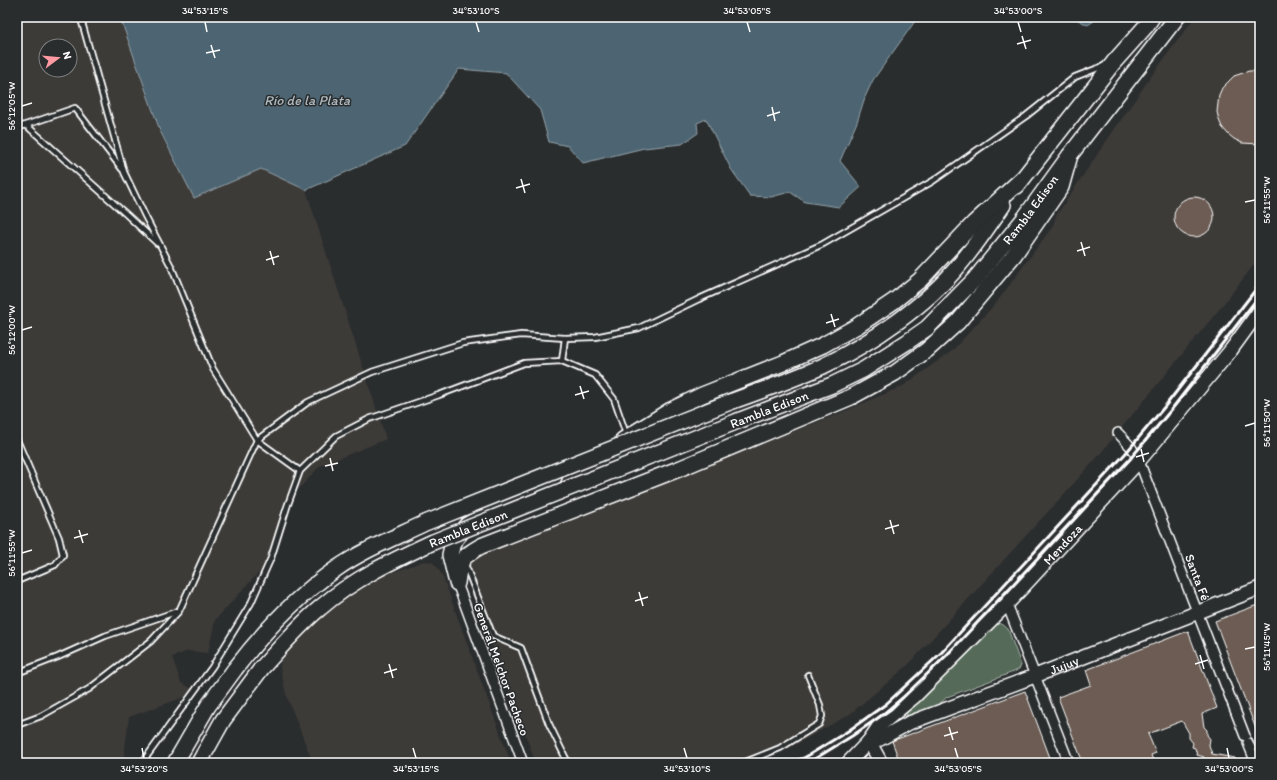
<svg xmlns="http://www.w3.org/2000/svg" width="1277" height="780" font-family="Itim,sans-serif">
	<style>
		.built { fill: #3e3b39; fill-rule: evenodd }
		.green { fill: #556b58; stroke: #aab5ac }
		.water { fill: #4e6572; stroke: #95a3aa }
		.building { fill: #6c5c53; stroke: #fff }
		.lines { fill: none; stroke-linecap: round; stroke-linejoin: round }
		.lane-casing { stroke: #fff; stroke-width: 8 }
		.street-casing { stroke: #fff; stroke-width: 12 }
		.secondary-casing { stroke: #fff; stroke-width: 16 }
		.primary-casing { stroke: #fff; stroke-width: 18 }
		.lane { stroke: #2a2d2e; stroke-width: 4.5 }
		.street { stroke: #2a2d2e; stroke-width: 9 }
		.secondary { stroke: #2a2d2e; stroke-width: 13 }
		.primary { stroke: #2a2d2e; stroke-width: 15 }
		.rail { stroke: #fff; stroke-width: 3 }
		.primary-bridge-casing { stroke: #fff; stroke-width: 18; stroke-linecap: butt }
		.primary-bridge { stroke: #2a2d2e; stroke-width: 15 }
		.ticks { fill: none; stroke: #fff; stroke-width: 1.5 }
		.labels { text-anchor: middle; stroke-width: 3; stroke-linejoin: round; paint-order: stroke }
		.street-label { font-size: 13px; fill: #fff; stroke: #2a2d2e }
		.water-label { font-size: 14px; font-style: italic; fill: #afbac0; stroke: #2a2d2e }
		.neatline { fill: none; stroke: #fff; stroke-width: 1.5 }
		.ticks-label { font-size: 10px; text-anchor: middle; fill: #fff }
	</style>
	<rect width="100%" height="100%" fill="#2a2d2e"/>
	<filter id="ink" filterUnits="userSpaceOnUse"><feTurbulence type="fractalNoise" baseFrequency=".025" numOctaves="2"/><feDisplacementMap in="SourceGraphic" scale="8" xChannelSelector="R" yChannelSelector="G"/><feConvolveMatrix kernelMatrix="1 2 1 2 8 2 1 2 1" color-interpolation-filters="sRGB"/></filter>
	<g filter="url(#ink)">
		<g class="built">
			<path d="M17,17H120L159,131L194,198L261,169L306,190L386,439L320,466L281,508L271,556L262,569L215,620L208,653L188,651L172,657L181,683L198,692L129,717L123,763H17ZM46,46H70V70H46Z"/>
			<path d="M1195,17H1260V257L1221,307L1095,460L907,666L850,714L793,746L758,763H536L459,557L836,415L903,386L952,351L997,302L1053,226L1056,216L1101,149L1150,78Z"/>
			<path d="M424,561L432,562L436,566L442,575L511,763H313L286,694L280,667L281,656L299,628L364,585L386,575Z"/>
		</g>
		<path class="green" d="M994,623C1000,622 1004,625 1008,629L1021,665L1020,668L1016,671L947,697L937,706L906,718L907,712L930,691L989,627Z"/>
		<g class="water">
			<path d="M120,17H918L873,80L865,97L857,122L840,161L861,187L839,207L805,202L790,192L771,197L750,196L731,169L706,119L697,123L698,133L682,144L644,148L583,163L568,146L549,142L540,110L506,73L459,69L405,146L306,190L261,169L194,198L160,131Z"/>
			<path d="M1072,17H1097L1098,18L1088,25Z"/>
		</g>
		<g class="building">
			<path d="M1249,71H1260V144L1242,143L1234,139L1228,134L1222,127L1219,120L1217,112L1219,95L1222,88L1234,76Z"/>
			<circle cx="1194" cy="217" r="20"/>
			<path d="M1260,604V737H1259L1215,621Z"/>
			<path d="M1188,631L1217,708L1202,714L1204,727L1207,730V735L1210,739L1209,745L1212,754L1235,758V763H1203L1204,757L1197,755L1195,748L1192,747L1193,743L1189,738V733L1182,721L1148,734L1156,753L1151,755L1154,763H1083L1058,697L1091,685L1086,670Z"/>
			<path d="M1025,691L1052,763H900L892,741Z"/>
		</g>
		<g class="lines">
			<defs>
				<g id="lane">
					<path d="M77,17L81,19L124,172L145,216L171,266L213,369L257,440L300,471"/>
					<path d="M26,125L127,215L157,243"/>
					<path d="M17,128L75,108L122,169"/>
					<path d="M562,361L565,338"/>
					<path d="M17,440L59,538L63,555L55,565L17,581"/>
					<path d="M465,564L493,636L521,648L549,724L568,763"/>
					<path d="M17,673L58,657L105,636L178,611"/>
					<path d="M17,725L41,716L89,689L151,641L179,611L257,440L308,402L372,372L463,343L521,335L565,338L595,337L639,328L699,299L823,244L933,181L1026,116L1075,77L1106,65"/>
					<path d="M142,763L212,667L251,603L271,558L287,507L300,471L336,436L369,419L439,395L524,363L562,361L595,375L614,399L626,434"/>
					<path d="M743,763L780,748L819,724L822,716L820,705L808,675"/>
				</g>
				<g id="street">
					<path d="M1118,433L1131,447L1139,461L1245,736"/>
					<path d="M457,583L523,763"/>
					<path d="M1007,604L1069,763"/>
					<path d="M1248,743L1256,763"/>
				</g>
				<g id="secondary">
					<path id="s1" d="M869,741L880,739L909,723L1035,676L1260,588"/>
					<path d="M869,741L881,763"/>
					<path id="s2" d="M848,763L869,741L879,726L915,696L1007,604L1139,461L1231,350L1260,310"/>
				</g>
				<g id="primary">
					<path d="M1017,186L1114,62L1146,26L1152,17"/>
					<path d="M730,402C761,391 792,380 823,366C870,344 927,305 960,264C976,245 989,225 1003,205"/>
					<path id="s3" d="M738,421L832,385L863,370L907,342L927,328L975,279L1023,220L1070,155L1177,17"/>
					<path d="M623,440L671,410L702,395L783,363L823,345L857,326L894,301L920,280L974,223L1022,179"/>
					<path d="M456,579L450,555L453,542L467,525L554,477"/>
					<path d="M457,583C460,560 460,558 481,546L681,468L851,397L895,373L927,350L958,322L1014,255L1061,187L1070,155"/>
					<path d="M175,763L208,706L235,669"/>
					<path d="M199,763L223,720L261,669"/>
				</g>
			</defs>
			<use href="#lane" class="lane-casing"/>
			<use href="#street" class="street-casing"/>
			<use href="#secondary" class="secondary-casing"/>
			<use href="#primary" class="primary-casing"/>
			<use href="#lane" class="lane"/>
			<use href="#street" class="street"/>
			<use href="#secondary" class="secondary"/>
			<use href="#primary" class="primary"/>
			<g class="rail">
				<path d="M791,763L804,758L848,731L886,704L942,652L1125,454L1166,405L1260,284"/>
				<path d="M808,763L852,736L891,709L947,655L1130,459L1171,410L1260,295"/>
			</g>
			<defs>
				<g id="primary-bridge">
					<path d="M235,669C264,631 297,596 336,569C363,550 396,537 425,523L730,402"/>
					<path id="s4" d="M261,669C280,648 298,626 320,608C353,579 394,560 433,542L738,421"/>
				</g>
			</defs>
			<use href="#primary-bridge" class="primary-bridge-casing"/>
			<use href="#primary-bridge" class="primary-bridge"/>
		</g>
	</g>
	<path class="ticks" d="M205,22L207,32M476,22L479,32M747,22L750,32M1018,22L1021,32M1022,36L1026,49M1017,44L1031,40M211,45L215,58M206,53L220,50M22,106L32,103M772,107L775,121M767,116L780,112M521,179L525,193M516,188L530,184M1245,202L1255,200M1081,242L1085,256M270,251L274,265M1077,251L1090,247M266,260L279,256M831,314L835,327M826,323L839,319M22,330L32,327M580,386L584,399M575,395L589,391M1245,426L1255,423M1141,449L1144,462M1136,457L1149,453M330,458L333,471M325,466L338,463M890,520L894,534M885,529L899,525M79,530L83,543M74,538L88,534M22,553L32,550M639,592L643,606M635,601L648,597M1245,649L1255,647M1200,655L1204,669M389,664L393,678M1195,664L1208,660M384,673L397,669M949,727L953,740M944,736L958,732M142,748L144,758M413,748L416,758M684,748L687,758M955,748L958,758M1227,748L1229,758"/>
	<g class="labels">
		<g class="street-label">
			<text dy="5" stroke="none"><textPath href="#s3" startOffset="369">Rambla Edison</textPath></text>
			<text transform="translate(769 409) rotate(-21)" y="5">Rambla Edison</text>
			<text dy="5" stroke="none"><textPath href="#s4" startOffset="254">Rambla Edison</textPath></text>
			<text dy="5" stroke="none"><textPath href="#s2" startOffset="307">Mendoza</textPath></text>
			<text transform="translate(1198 577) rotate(69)" y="5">Santa Fé</text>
			<text dy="5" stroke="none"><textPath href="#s1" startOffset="210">Jujuy</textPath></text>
			<text transform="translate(502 669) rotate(70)" y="5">General Melchor Pacheco</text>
		</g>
		<g class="water-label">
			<text x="307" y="105">Río de la Plata</text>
		</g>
	</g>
	<rect width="1277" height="780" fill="none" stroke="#2a2d2e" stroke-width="44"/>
	<g transform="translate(58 58) rotate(74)"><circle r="19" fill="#2a2d2e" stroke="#7f8182"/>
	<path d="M0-3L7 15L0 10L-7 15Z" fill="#ff9aa2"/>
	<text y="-6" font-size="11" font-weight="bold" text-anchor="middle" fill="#ffffff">N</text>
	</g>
	<rect x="22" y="22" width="1233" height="736" class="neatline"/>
	<g class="ticks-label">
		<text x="205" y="14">34°53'15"S</text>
		<text x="476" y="14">34°53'10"S</text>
		<text x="747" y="14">34°53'05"S</text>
		<text x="1018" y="14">34°53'00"S</text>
		<text transform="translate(11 106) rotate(-90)" y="4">56°12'05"W</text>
		<text transform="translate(1266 200) rotate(-90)" y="4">56°11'55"W</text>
		<text transform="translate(11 330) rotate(-90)" y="4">56°12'00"W</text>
		<text transform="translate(1266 423) rotate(-90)" y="4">56°11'50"W</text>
		<text transform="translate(11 553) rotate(-90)" y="4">56°11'55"W</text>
		<text transform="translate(1266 647) rotate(-90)" y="4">56°11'45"W</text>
		<text x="144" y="772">34°53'20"S</text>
		<text x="416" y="772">34°53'15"S</text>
		<text x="687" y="772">34°53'10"S</text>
		<text x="958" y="772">34°53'05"S</text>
		<text x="1229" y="772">34°53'00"S</text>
	</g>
</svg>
